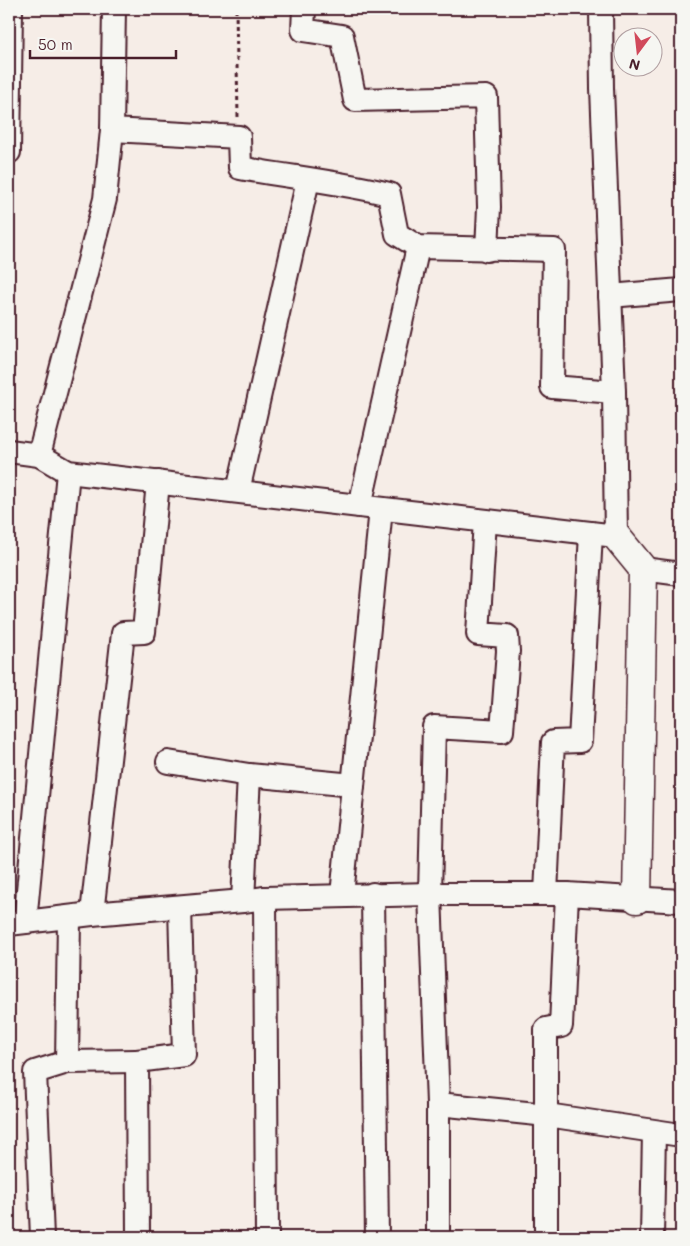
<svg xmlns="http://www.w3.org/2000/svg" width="690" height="1246" font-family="Mali,sans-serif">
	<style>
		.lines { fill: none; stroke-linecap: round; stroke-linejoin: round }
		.street-casing { stroke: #4a1f2b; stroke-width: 26 }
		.secondary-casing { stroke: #4a1f2b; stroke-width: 31 }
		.path { stroke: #4a1f2b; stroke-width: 3; stroke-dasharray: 4 4; stroke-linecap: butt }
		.street { stroke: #f6f6f2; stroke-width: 22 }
		.secondary { stroke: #f6f6f2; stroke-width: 28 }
	</style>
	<rect width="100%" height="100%" fill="#f6ede7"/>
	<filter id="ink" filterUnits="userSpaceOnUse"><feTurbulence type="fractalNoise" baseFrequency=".02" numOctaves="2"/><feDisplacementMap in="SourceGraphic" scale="10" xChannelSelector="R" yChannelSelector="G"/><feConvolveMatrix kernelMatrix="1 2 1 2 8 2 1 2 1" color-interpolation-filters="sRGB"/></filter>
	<g filter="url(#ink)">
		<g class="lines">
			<defs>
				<g id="street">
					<path d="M114,9L112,130L239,137L240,168C290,177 340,182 389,194L397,234L418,247L554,250L552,387L614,392"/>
					<path d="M304,9L303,30L342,36L355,100L486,97L489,207L487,250"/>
					<path d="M9,10H11L9,152"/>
					<path d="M610,296L681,290"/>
					<path d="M9,451L39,455L68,472L616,536L614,392L602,88L601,9"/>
					<path d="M39,455L105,199L112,130"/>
					<path d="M238,491L308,180"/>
					<path d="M360,506L418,247"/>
					<path d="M485,521L478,634L507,636L508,651L502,731L434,727L430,894L438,1104L547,1115L681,1135"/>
					<path d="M643,569L681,574"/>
					<path d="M168,762L249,775L243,901"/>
					<path d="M249,775L353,785"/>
					<path d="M373,894L377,1237"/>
					<path d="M546,894L553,742L580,741L591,533"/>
					<path d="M342,895L381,509"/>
					<path d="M265,898L267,1237"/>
					<path d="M92,914L123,633L144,632L158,482"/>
					<path d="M69,918L67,1062L137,1061"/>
					<path d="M25,922L68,472"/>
					<path d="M9,924L92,914L243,901L265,898L430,894H567L681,901"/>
					<path d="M42,1237L35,1072L67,1062"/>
					<path d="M138,1237L137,1061L184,1055L180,907"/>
					<path d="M438,1237V1104"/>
					<path d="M546,1237V1029L561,1026L567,894"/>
					<path d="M652,1237L654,1132"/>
				</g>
				<path id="secondary" d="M616,536L643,569L637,899"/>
			</defs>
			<use href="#street" class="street-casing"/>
			<use href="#secondary" class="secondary-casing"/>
			<path class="path" d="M236,9L238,117"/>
			<use href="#street" class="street"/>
			<use href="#secondary" class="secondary"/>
		</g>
	</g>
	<rect width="690" height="1246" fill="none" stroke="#f6f6f2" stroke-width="30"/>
	<rect x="15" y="15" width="660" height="1216" fill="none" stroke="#4a1f2b" stroke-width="2" filter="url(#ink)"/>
	<g transform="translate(638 52) rotate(195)"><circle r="24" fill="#f6f6f2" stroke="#b1a0a2"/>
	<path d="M0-4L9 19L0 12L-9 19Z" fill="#d1495b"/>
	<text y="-8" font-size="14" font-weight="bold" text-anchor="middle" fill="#4a1f2b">N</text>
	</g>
	<path d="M30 50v8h146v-8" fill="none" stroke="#4a1f2b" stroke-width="2.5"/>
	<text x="38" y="50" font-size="15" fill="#4a1f2b" stroke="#f6f6f2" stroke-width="4" paint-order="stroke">50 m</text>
</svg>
